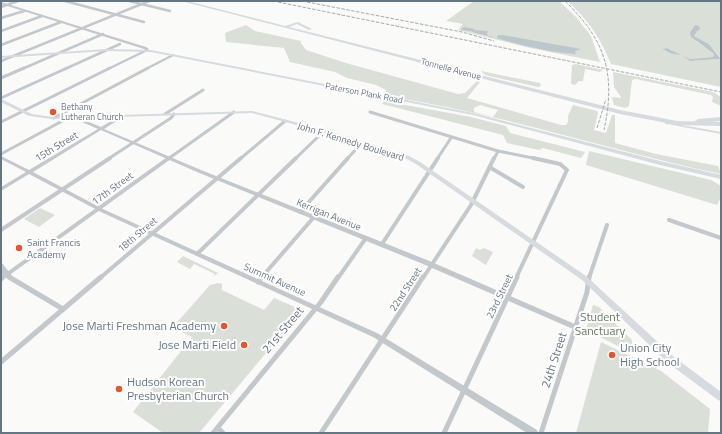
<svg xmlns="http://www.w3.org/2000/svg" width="722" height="434" font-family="'Titillium Web',sans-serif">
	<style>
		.green { fill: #dadfd7; fill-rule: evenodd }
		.water { fill: #bbc7cb }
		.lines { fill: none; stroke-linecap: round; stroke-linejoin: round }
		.minor-far3 { stroke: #c3c8cc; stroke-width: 2.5 }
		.minor-far2 { stroke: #c3c8cc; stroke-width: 3 }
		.minor-far1 { stroke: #c3c8cc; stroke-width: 4 }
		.minor { stroke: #c3c8cc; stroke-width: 5 }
		.tertiary { fill: #c3c8cc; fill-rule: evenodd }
		.secondary { fill: #d6dbdf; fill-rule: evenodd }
		.primary { fill: #d6dbdf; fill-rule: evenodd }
		.trunk { fill: #d6dbdf; fill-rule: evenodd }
		.motorway { fill: #d6dbdf; fill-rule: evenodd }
		.rail { stroke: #a2aab0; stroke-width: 1; stroke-dasharray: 3.5 1.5; stroke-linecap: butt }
		.poi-dot { fill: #e4572e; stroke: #fff; stroke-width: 1.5 }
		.labels { text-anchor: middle; stroke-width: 4; stroke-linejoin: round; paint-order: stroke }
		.far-street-label { font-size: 9px; fill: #657683; stroke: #fff }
		.far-poi-label { font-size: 9px; fill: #657683; stroke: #fff; text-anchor: start }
		.street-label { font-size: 10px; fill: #657683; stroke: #fff }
		.poi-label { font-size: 10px; fill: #657683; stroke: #fff; text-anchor: start }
		.near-park-label { font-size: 12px; fill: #687a64; stroke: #fff }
		.near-poi-label { font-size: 12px; fill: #657683; stroke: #fff; text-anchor: end }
		.near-street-label { font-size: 12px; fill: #657683; stroke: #fff }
	</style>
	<rect width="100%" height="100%" fill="#fafaf8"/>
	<g class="green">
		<path d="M474,1H559L576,17L591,36L600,62L530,48L458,30L463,24L446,21Z"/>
		<path d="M567,1H721V58L709,44L694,36V27L690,31L697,42L714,54L713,57L690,59L667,48L662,49L672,54L681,55L690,61L721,59V87L611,64C601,39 588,19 567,1Z"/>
		<path d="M246,25L255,31L301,41V43L306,50L346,63L458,94L465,93L478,80L472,77H475L481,82H480L467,98L561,125H566L568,122V116L573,105L597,111L598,113L594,130L606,133L612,115H615V143L656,154L718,166L721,174C609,150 499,113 385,96L386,90L376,85L347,78L335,72L290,62L284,48L226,42L225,33ZM480,105L498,110L493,117L474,112V108Z"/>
		<path d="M576,64L603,70L600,72L585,69L583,81H579L575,85L571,84L572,65Z"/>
		<path d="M481,71L540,83L541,86L538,87L485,75Z"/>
		<path d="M613,72L713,92L721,97V106L712,102L713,97L711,95L636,79L632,80L629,106L625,108L614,105L612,97L621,98V97L614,87Z"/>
		<path d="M384,101L471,117L506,126L510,133L585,152L581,158L543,148L539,150L507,143L503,135L382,104Z"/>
		<path d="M589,151L711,180L721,186V197L717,205L586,165Z"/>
		<path d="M40,208L55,215L39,227L24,219Z"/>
		<path d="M476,248L480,250L484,248L493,252L486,265L472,256Z"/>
		<path d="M183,256L218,273L213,277L215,274L194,264L190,269L177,262Z"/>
		<path d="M218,283L222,284V290L264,310L274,298L302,310L199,433H163L133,412L192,337L173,327L210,285Z"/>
		<path d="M593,305L599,307L632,340V353L586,330Z"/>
		<path d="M601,342L661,371L710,409L708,433H576Z"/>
	</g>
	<g class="water">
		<path d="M695,25L699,26L700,29L697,31L694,36L709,44L721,59L690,61L681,55L672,54L662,49L667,48L690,59L713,57L714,54L691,37L690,32Z"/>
		<path d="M464,27L474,29V30L488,31L487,34L489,37L497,38L498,35H503L581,49L575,51L576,54C539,52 507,40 472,32V31L461,30Z"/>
	</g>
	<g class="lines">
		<g class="minor-far3">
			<path d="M65,1L144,22"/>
			<path d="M129,1L170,11"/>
			<path d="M1,7L18,1"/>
			<path d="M1,18L24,11"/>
			<path d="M1,31L42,16"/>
			<path d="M1,45L61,22"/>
			<path d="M1,61L149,1"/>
			<path d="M22,69L103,34"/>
			<path d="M65,69L120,44"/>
			<path d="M108,69L145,51"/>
			<path d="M146,69L173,55"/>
		</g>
		<g class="minor-far2">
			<path d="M1,78L24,68"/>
			<path d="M1,98L67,68"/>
			<path d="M370,112L498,151L538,159"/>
			<path d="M165,114L203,90"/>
			<path d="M54,118L148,68"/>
			<path d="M1,122L110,68"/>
			<path d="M1,154L66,119"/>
			<path d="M108,159L171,118L174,114"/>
			<path d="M168,159L234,112"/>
			<path d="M240,159L285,121"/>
			<path d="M295,159L324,131"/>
			<path d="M347,159L362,143"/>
			<path d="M437,159L451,138"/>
			<path d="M494,159L498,151"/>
		</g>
		<g class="minor-far1">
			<path d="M491,168L523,187"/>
			<path d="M300,212L348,158"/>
			<path d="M669,220L721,238"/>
			<path d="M1,230L110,158"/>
			<path d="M382,244L438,158"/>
			<path d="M197,254L296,158"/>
			<path d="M1,265L11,278"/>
			<path d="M1,272L8,274"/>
			<path d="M2,278L169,158"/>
			<path d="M100,278L241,158"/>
			<path d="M261,278L314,217"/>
			<path d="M338,278L366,238"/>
			<path d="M423,278L471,205L494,158"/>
			<path d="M516,278L567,170L560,164L533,158"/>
			<path d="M589,278L607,225"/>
		</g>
		<g class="minor">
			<path d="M9,277L63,309"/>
			<path d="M1,279L3,277"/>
			<path d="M258,282L262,277"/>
			<path d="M1,362L101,277"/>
			<path d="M218,428L223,433"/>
			<path d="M213,433L321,302L338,277"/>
			<path d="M321,433L423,277"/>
			<path d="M444,433L517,277"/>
			<path d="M541,433L587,292L589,277"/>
		</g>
		<g class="tertiary">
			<path d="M1,2L146,47L149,49L146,52H144L143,51L145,49H144L1,4Z"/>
			<path d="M117,116H118L120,117L115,122L104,129L201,170L427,260L577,325L578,327L577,329L575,330L573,329L423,264L197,172L101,130L33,172L105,210L377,333L537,430L538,433H527L373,337L101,212L29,174L1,191V187L26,172L1,159V156L29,170L98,129L75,119V117H77L101,127L113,120Z"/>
		</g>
		<path class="secondary" d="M106,49L151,50L473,113L660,161L721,175V179L660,165L473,115L151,52L106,51L1,58V56Z"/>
		<g class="primary">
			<path d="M1,99L32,114L52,117L252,111L326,130L409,156L420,162L586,276L674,357L721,392V401L718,400L668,363L582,280L416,164L405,158L322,132L252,113L52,119L29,116L1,102Z"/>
			<path d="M665,122L721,132V134L667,124H665Z"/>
		</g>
		<path class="trunk" d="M181,1H187L285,26L298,22L312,29L309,30L297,24L289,27L620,110L677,121L721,122V126L677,125L620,114Z"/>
		<path class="motorway" d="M721,117V121L698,123L695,121L698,119Z"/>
		<g class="rail">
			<path d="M273,1L721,92"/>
			<path d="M565,1C606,41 616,74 604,130"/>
			<path d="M307,2L462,32L494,41"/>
			<path d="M597,128L606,99"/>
		</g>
	</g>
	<g class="poi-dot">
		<circle cx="53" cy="112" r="4"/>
		<circle cx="19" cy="248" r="4"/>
		<circle cx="224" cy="326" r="4"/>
		<circle cx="244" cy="345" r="4"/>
		<circle cx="612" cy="355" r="4"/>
		<circle cx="119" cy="389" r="4"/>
	</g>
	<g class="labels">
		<g class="far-street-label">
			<text transform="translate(451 69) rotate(15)" y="3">Tonnelle Avenue</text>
			<text transform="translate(364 93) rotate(11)" y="3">Paterson Plank Road</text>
		</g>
		<g class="far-poi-label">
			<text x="61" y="110">Bethany<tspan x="61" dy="10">Lutheran Church</tspan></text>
		</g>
		<g class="street-label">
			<text transform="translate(351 141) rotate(17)" y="4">John F. Kennedy Boulevard</text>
			<text transform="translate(56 146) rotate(-31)" y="4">15th Street</text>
			<text transform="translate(112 188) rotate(-36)" y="4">17th Street</text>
			<text transform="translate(329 214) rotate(22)" y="4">Kerrigan Avenue</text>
			<text transform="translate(137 234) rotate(-40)" y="4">18th Street</text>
			<text transform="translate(275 279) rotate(24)" y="4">Summit Avenue</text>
			<text transform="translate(405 289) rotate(-57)" y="4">22nd Street</text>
			<text transform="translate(499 296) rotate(-64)" y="4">23rd Street</text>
		</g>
		<g class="poi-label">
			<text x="27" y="246">Saint Francis<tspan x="27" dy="12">Academy</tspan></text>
		</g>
		<g class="near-park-label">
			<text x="600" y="321">Student<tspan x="600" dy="14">Sanctuary</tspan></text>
		</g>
		<g class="near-poi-label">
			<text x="216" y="330">Jose Marti Freshman Academy</text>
			<text x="236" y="349">Jose Marti Field</text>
			<text x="620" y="352" text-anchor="start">Union City<tspan x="620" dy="14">High School</tspan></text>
			<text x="127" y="386" text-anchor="start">Hudson Korean<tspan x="127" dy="14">Presbyterian Church</tspan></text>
		</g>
		<g class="near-street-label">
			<text transform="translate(283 330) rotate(-50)" y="4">21st Street</text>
			<text transform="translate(554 360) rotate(-72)" y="4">24th Street</text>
		</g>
	</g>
	<rect width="722" height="434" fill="none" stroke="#657683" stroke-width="4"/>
</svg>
